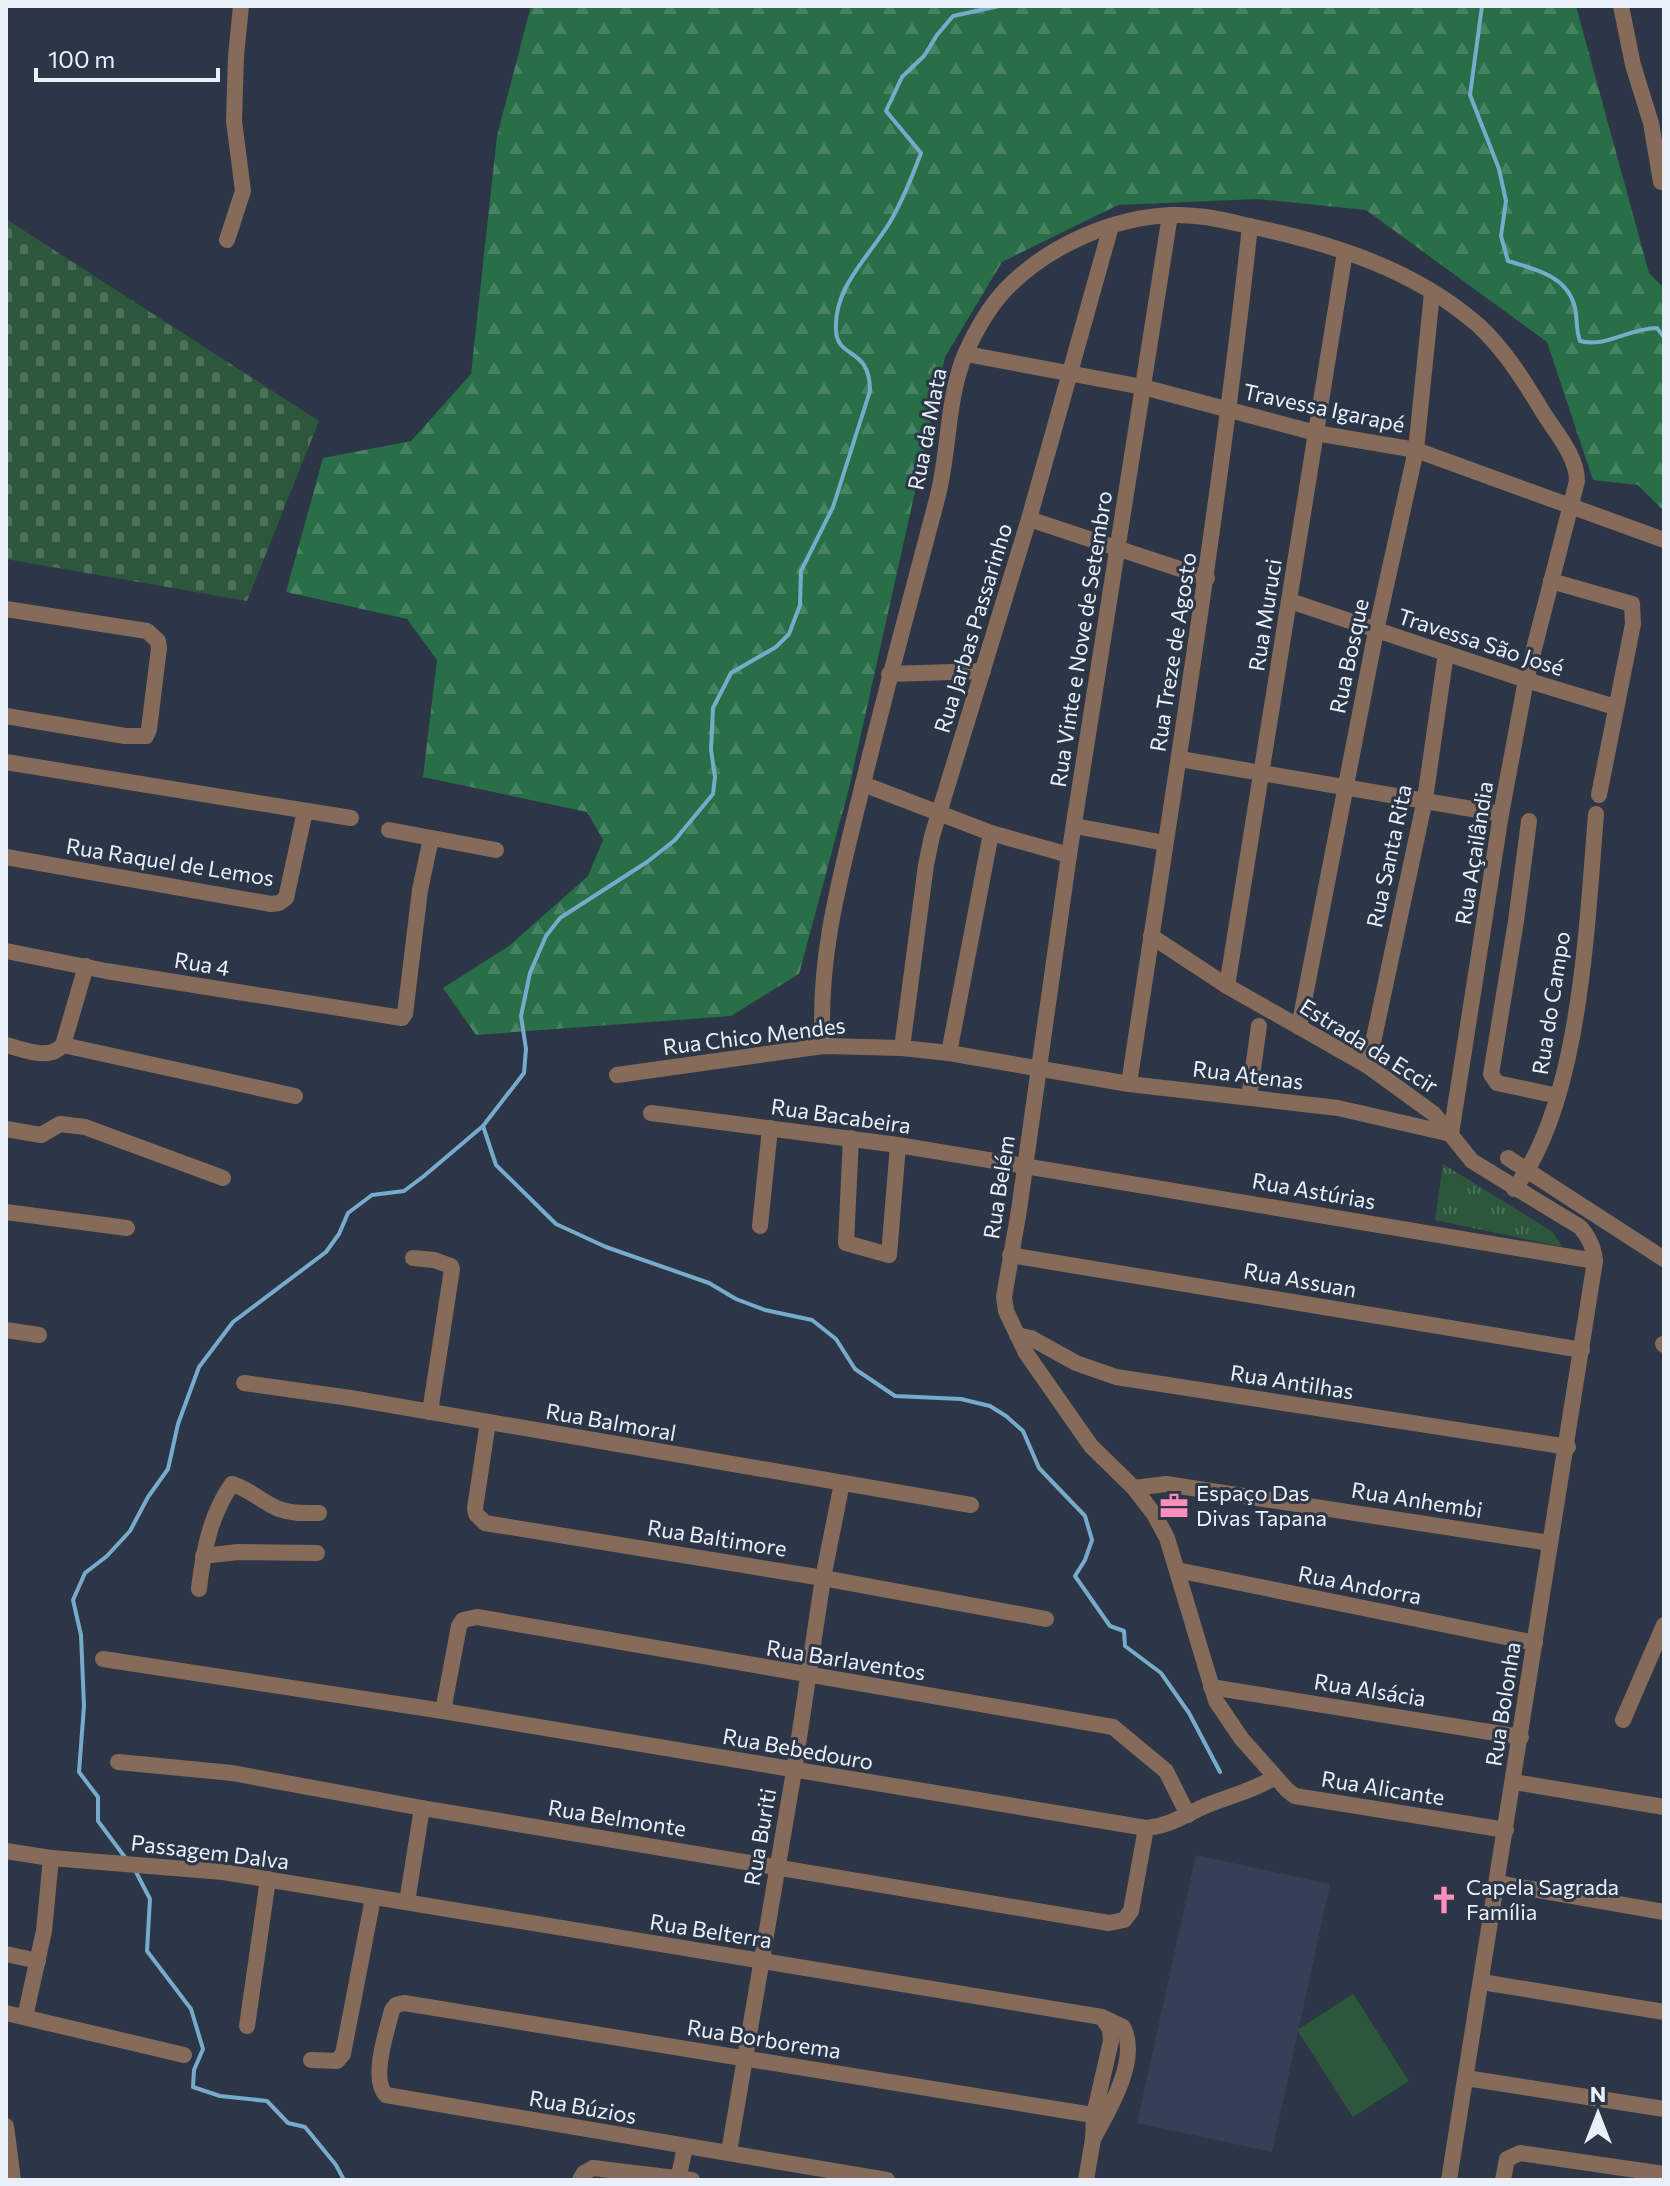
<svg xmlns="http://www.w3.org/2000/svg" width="1670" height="2186" font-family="Commissioner,sans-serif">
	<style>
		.built { fill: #344055 }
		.grass { fill: url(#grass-tufts) }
		.forest { fill: url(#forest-firs) }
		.cemetery { fill: url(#cemetery-stones) }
		.pitch { fill: #2c573c }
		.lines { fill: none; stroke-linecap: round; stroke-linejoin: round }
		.stream { stroke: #76abcb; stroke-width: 4 }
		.minor { stroke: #866b5a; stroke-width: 16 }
		.labels { text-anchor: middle; stroke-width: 6; stroke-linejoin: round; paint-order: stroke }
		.street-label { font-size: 22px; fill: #e9f0fa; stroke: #2c3646 }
		.poi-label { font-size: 22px; fill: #e9f0fa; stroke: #2c3646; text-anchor: start }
	</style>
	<defs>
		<pattern id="grass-tufts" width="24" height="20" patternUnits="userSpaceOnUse" patternTransform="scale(2)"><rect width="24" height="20" fill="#2c573c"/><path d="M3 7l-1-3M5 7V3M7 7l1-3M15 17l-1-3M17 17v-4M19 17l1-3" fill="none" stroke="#4b6f59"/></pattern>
		<pattern id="forest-firs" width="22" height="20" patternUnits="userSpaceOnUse" patternTransform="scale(2)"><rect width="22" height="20" fill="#286e46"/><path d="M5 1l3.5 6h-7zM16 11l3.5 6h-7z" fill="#478362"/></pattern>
		<pattern id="cemetery-stones" width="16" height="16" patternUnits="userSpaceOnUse" patternTransform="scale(2)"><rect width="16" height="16" fill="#2c573c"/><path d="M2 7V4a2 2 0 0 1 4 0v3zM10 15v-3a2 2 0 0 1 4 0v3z" fill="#4b6f59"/></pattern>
	</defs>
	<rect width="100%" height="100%" fill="#2c3646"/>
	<path class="built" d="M1196,1855L1330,1884L1272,2152L1137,2123Z"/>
	<path class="grass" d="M1443,1164L1553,1232L1562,1247L1435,1220Z"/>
	<path class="forest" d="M531,6H1576L1649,273L1664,288V511L1638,485L1593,480L1547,342L1366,210L1257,199L1118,205L1002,262L945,357L849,788L799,974L731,1016L476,1035L443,988L509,946L588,876L603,840L587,812L423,777L437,660L407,619L286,592L323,458L411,441L471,374L497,136Z"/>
	<path class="cemetery" d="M6,219L319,421L247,601L6,559Z"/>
	<path class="pitch" d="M1353,1994L1409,2081L1353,2117L1297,2030Z"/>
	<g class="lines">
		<g class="stream">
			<path d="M1482,6L1470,95L1499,169L1506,201L1501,236L1508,261C1534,269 1565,275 1574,304C1578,315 1575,328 1580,341C1607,348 1629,328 1657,328L1664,337"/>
			<path d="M483,1126L496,1165L556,1224L606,1247L709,1283L736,1299L765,1310L812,1320L836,1339L855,1369L895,1396L961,1399L990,1406L1006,1416L1023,1431L1039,1468L1085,1516L1092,1540L1085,1560L1075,1576L1110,1626L1124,1631L1125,1646L1161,1673L1189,1713L1220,1772"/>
			<path d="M127,1860L98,1821V1797L79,1772L84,1706L81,1635L73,1600L85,1573L107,1556L130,1531L148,1497L168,1469L178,1424L199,1367L233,1322L326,1252L339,1234L348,1213L372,1195L404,1191L424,1176L483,1126L524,1073L526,1049L521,1016L530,973L546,936L560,918L647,862L675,840L713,794L715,777L711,750L713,708L731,673L776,647L789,634L800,605L801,571L833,507L870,391C870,346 838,360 836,331C833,287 870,256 890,222C903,200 912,177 921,153L886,111L902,77L924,56L937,35L953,16L999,6"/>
			<path d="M135,1870L150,1899L147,1951L191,2009L203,2049L194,2070L193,2087L220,2096L267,2101L288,2123L305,2127L336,2165L344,2180"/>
		</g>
		<g class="minor">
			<path d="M1621,6L1633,65L1651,123L1661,182"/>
			<path d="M1170,215L1069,855L1019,1210L1004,1297L1006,1311L1026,1353L1091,1446L1134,1488L1154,1514L1167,1538L1216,1701L1241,1738L1287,1790L1295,1796L1506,1830"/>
			<path d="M227,240L243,191L234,121L236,56L241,6"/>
			<path d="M966,354L1143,387L1316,433L1416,450L1664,540"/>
			<path d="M1029,519L1207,578"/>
			<path d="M1551,581L1632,604L1633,624L1599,795"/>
			<path d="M1290,601L1526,680L1615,707"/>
			<path d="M6,609L147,631L158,641L159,648L149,729L146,736H125L6,716"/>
			<path d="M889,674L983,671"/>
			<path d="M1180,759L1501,814"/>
			<path d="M6,762L351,818"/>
			<path d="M863,784L991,833L1069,855"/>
			<path d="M1529,821L1516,921L1491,1074L1497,1083L1558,1096"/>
			<path d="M1075,826L1165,843"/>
			<path d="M389,830L496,850"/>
			<path d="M6,857L271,904L279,903L286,898L305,811"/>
			<path d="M1151,936L1227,986L1368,1066L1434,1114L1472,1161L1580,1227C1589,1237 1594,1248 1595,1261L1449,2180"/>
			<path d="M6,951L106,971L402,1018L405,1014L420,890L431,838"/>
			<path d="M1227,986L1345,252"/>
			<path d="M1299,1027L1376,631L1416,450L1432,293"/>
			<path d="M6,1045C25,1050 49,1061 63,1045L86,966"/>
			<path d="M63,1045L295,1096"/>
			<path d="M902,1048L926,865L932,836L1029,519L1111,226"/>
			<path d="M949,1053L991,833"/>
			<path d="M1368,1066L1425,799L1446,653"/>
			<path d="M617,1075L823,1046L902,1048L949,1053L1129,1084L1338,1108L1451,1134L1501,814L1526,680L1577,481C1577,455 1554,431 1541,409C1523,379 1504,349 1478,325C1415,270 1334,244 1254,227C1227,221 1201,214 1173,215C1112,217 1048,246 1006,289C989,307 976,330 966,352C946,399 950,451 937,499C911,598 884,696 860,796C840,878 817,960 823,1046"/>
			<path d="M1129,1084C1172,798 1219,513 1250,226"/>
			<path d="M1249,1097L1259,1026"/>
			<path d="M651,1113L898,1145L1595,1261"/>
			<path d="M6,1129L41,1135L60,1124L85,1127L223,1178"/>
			<path d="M851,1138L846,1243L889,1255L898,1145"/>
			<path d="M1508,1158L1664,1259"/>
			<path d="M1514,1189C1581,1104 1587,921 1596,814"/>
			<path d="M6,1212L127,1228"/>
			<path d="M760,1226L770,1128"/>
			<path d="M1010,1255L1582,1350"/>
			<path d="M413,1258L434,1260L451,1266L452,1269L430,1412"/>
			<path d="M6,1330L39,1335"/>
			<path d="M1017,1335L1031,1338L1076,1363L1116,1377L1568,1447"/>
			<path d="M1663,1344L1664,1345"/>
			<path d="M244,1383L350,1398L971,1505"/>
			<path d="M488,1422L475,1508L476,1514L485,1523L823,1578L1046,1619"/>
			<path d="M1134,1488L1166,1484L1550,1543"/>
			<path d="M203,1556L238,1552L317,1553"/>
			<path d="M1177,1570L1535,1643"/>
			<path d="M199,1589C203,1553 210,1515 232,1484C250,1489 263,1503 279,1509C292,1514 306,1513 319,1513"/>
			<path d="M103,1659L443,1711"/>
			<path d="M1211,1687L1521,1737"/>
			<path d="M1623,1720L1664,1625"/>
			<path d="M118,1762L232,1773L422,1808L1109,1923L1124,1920L1131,1911L1146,1828C1169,1826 1185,1815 1205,1806C1229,1796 1253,1791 1275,1777"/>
			<path d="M1514,1782L1664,1807"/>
			<path d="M1146,1828L443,1711L459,1626L463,1620L477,1617L1113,1727L1166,1771L1188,1815"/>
			<path d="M6,1851L51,1858L223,1872L1102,2017L1123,2027C1140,2059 1109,2110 1093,2139"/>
			<path d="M1497,1883L1664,1912"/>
			<path d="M407,1902L422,1808"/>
			<path d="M6,1954L38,1961"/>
			<path d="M1482,1982L1664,2012"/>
			<path d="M6,2013L184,2055"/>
			<path d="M25,2017L44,1931L51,1858"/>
			<path d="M247,2026L268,1879"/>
			<path d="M311,2060L337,2061L343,2054L373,1898"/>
			<path d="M1466,2078L1664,2109"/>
			<path d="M6,2126L13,2180"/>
			<path d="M729,2152L794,1771L823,1578L842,1483"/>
			<path d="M580,2180L584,2173L593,2168L692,2180"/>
			<path d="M678,2180L685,2147"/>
			<path d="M887,2180L386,2095C370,2079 387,2031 392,2010L396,2005L404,2003L1105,2117"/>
			<path d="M1086,2180L1093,2139L1094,2115L1111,2041L1110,2029L1102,2017"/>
			<path d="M1503,2180L1507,2159L1520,2153L1664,2174"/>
		</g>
	</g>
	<defs>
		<symbol id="office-bare" viewBox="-9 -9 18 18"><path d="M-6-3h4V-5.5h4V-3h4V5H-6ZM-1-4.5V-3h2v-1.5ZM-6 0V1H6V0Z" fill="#fd8ebe" stroke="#2c3646" stroke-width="2.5" paint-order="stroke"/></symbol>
		<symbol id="church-bare" viewBox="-9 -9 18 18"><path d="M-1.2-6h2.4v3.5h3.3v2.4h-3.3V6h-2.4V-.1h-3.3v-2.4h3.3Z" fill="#fd8ebe" stroke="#2c3646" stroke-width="2.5" paint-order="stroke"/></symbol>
	</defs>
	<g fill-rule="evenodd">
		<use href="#office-bare" x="1154" y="1486" width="40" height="40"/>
		<use href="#church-bare" x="1424" y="1880" width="40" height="40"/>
	</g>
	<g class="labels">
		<g class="street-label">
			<text transform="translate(1324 408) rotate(12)" y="8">Travessa Igarapé</text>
			<text transform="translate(927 429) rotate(-79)" y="8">Rua da Mata</text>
			<text transform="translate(1265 615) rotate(-81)" y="8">Rua Muruci</text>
			<text transform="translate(973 628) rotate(-73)" y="8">Rua Jarbas Passarinho</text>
			<text transform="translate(1081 639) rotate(-81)" y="8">Rua Vinte e Nove de Setembro</text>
			<text transform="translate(1481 642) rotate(18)" y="8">Travessa São José</text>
			<text transform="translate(1173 652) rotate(-81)" y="8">Rua Treze de Agosto</text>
			<text transform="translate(1349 656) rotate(-78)" y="8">Rua Bosque</text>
			<text transform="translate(1474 853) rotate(-81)" y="8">Rua Açailândia</text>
			<text transform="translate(1389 856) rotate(-78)" y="8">Rua Santa Rita</text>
			<text transform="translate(170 862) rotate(9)" y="8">Rua Raquel de Lemos</text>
			<text transform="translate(202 964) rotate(9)" y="8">Rua 4</text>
			<text transform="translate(1551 1003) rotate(-81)" y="8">Rua do Campo</text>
			<text transform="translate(754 1036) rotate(-7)" y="8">Rua Chico Mendes</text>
			<text transform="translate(1369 1046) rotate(32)" y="8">Estrada da Eccir</text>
			<text transform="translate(1248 1075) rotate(7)" y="8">Rua Atenas</text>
			<text transform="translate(841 1116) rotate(8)" y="8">Rua Bacabeira</text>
			<text transform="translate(999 1187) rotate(-81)" y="8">Rua Belém</text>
			<text transform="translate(1314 1191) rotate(10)" y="8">Rua Astúrias</text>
			<text transform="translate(1300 1280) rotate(10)" y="8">Rua Assuan</text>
			<text transform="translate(1292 1382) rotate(9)" y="8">Rua Antilhas</text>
			<text transform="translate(611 1422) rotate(10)" y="8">Rua Balmoral</text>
			<text transform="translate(1417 1500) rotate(9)" y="8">Rua Anhembi</text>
			<text transform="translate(717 1538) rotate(9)" y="8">Rua Baltimore</text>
			<text transform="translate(1360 1585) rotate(11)" y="8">Rua Andorra</text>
			<text transform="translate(846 1660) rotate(9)" y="8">Rua Barlaventos</text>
			<text transform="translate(1370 1690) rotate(9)" y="8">Rua Alsácia</text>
			<text transform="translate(1503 1704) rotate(-81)" y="8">Rua Bolonha</text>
			<text transform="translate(798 1749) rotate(10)" y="8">Rua Bebedouro</text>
			<text transform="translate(1383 1788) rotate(9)" y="8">Rua Alicante</text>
			<text transform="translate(617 1818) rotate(9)" y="8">Rua Belmonte</text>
			<text transform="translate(760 1837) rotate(-80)" y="8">Rua Buriti</text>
			<text transform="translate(210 1852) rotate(7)" y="8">Passagem Dalva</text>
			<text transform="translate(711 1931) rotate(9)" y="8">Rua Belterra</text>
			<text transform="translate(764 2039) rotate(9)" y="8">Rua Borborema</text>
			<text transform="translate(583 2107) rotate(10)" y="8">Rua Búzios</text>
		</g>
		<g class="poi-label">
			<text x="1196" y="1501">Espaço Das<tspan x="1196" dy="25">Divas Tapana</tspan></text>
			<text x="1466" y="1895">Capela Sagrada<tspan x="1466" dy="25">Família</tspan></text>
		</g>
	</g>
	<rect width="1670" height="2186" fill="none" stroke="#e9f0fa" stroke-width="16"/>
	<g transform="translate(1598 2114)" stroke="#2c3646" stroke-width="6" paint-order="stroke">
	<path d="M0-6L14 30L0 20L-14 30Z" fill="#e9f0fa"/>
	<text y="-12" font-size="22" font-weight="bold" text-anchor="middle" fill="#e9f0fa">N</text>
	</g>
	<path d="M36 68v12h182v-12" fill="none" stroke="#e9f0fa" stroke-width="4"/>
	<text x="48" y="68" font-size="24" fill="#e9f0fa" stroke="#2c3646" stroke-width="6" paint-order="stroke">100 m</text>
</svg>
